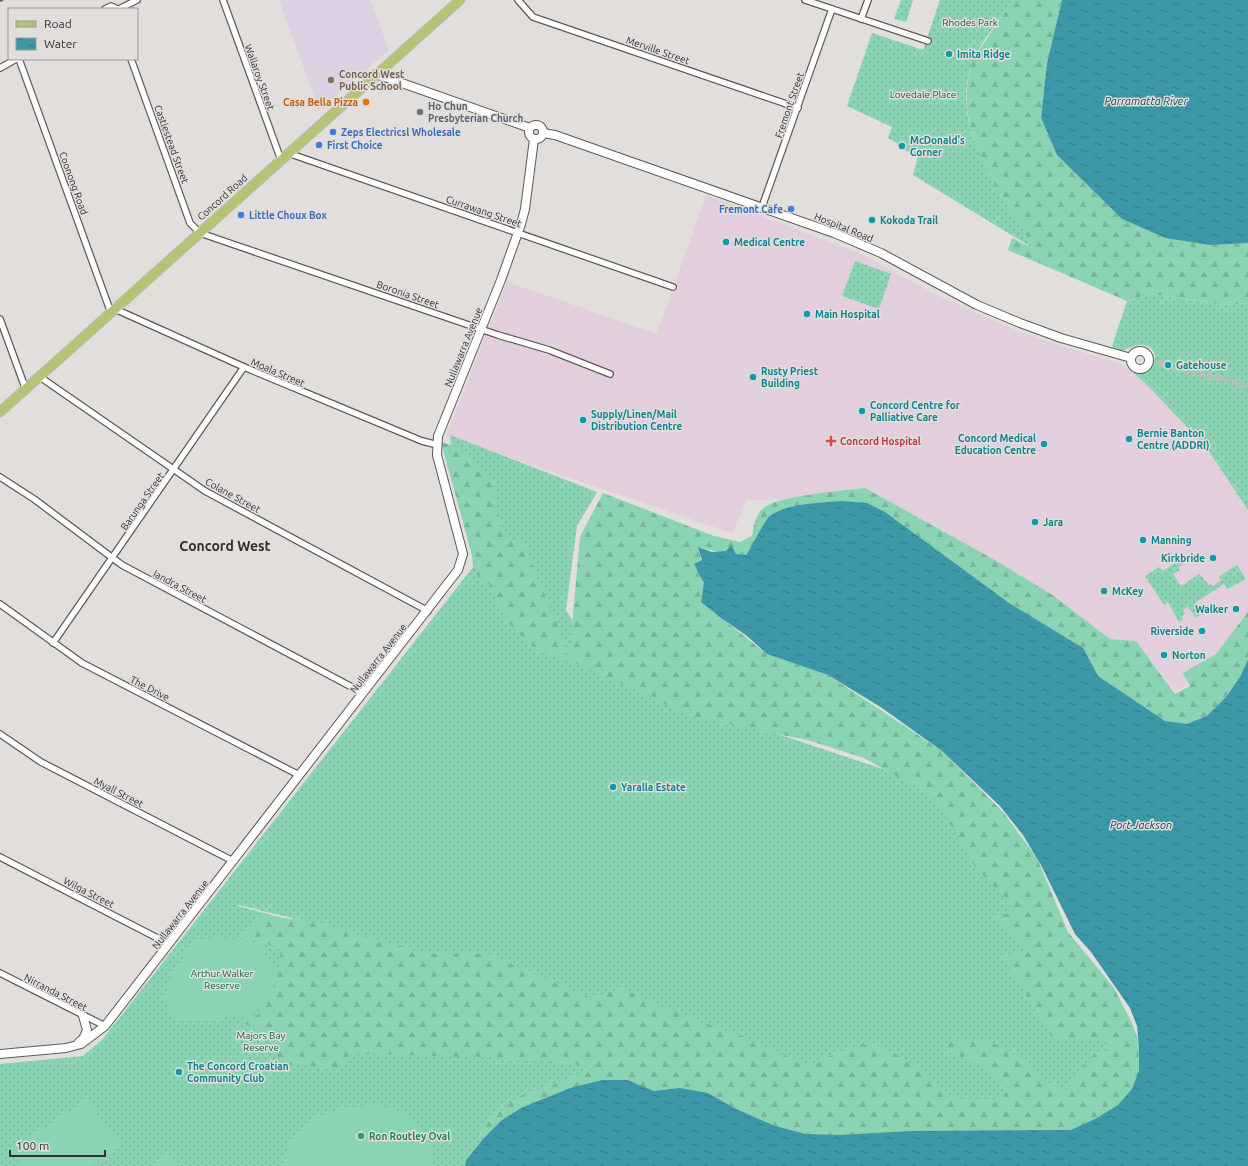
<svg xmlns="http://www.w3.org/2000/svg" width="1248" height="1166" font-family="Ubuntu,sans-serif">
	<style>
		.education { fill: #ddd0e3 }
		.medical { fill: #e3cedd }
		.grass { fill: url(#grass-dots); fill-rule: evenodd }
		.forest { fill: url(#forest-firs) }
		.garden { fill: #8ad4b4 }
		.water { fill: url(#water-ripples) }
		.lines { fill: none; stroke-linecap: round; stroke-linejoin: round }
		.street-tunnel { stroke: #bebbb9; stroke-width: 5.5; stroke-dasharray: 5.5 3; stroke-linecap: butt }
		.street-casing { stroke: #5d5a58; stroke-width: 8 }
		.secondary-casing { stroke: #5d5a58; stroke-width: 10 }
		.primary-casing { stroke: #bdbdbc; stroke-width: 11 }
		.street { stroke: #fff; stroke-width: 5.5 }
		.secondary { stroke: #fff; stroke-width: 8 }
		.primary { stroke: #b5c375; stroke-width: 9 }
		.rail { stroke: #686665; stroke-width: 2; stroke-dasharray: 8 4; stroke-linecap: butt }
		.culture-dot { fill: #0f9aa8; stroke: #e1dedc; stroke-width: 1.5 }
		.education-dot { fill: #8d6e63; stroke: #e1dedc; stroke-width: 1.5 }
		.food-dot { fill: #e8710a; stroke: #e1dedc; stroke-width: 1.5 }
		.worship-dot { fill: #6b7280; stroke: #e1dedc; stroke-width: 1.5 }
		.shop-dot { fill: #3f7fe0; stroke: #e1dedc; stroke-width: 1.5 }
		.health-dot { fill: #e0444e; stroke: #e1dedc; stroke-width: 1.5 }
		.leisure-dot { fill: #2e9e5b; stroke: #e1dedc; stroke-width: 1.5 }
		.labels { text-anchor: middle; stroke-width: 3; stroke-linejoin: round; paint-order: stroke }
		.park-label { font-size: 10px; fill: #125f45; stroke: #e1dedc }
		.street-label { font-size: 10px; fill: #31302f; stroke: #e1dedc }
		.culture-label { font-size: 10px; font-weight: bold; fill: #0d838f; stroke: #e1dedc; text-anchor: start }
		.education-label { font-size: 10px; font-weight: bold; fill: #785e54; stroke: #e1dedc; text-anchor: start }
		.food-label { font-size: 10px; font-weight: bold; fill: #c56008; stroke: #e1dedc; text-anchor: end }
		.worship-label { font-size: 10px; font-weight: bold; fill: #5b616d; stroke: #e1dedc; text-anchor: start }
		.shop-label { font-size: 10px; font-weight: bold; fill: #366cbe; stroke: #e1dedc; text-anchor: start }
		.health-label { font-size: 10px; font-weight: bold; fill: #be3a42; stroke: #e1dedc; text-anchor: start }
		.leisure-label { font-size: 10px; font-weight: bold; fill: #27864d; stroke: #e1dedc; text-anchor: start }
		.water-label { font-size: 11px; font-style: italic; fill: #10474f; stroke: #e1dedc }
		.district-label { font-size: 14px; font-weight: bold; fill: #31302f; stroke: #e1dedc }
	</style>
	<defs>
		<pattern id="grass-dots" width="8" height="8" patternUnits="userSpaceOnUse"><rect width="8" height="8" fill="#8ad4b4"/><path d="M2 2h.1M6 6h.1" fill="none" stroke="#78b69b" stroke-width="1.8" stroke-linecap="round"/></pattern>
		<pattern id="forest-firs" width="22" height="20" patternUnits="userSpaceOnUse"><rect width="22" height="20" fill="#8ad4b4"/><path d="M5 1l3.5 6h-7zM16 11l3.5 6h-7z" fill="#78b69b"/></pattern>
		<pattern id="water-ripples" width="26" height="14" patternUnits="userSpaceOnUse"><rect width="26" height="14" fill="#3c98a7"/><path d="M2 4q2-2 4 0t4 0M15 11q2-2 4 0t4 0" fill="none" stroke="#337c88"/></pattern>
	</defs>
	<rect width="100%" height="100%" fill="#e1dedc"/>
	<path class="education" d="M279,0H370L389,50L319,110Z"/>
	<path class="medical" d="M706,195L859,253L937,295L1010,328L1052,343L1122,364L1148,386L1206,447L1248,508V615L1216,654L1183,673L1189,683L1176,692L1136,641L1110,639L1051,594L993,559L865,488L788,499L747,500L732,533L446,436L507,282L657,334Z"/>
	<g class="grass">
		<path d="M901,0H913L906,22L894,19Z"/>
		<path d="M940,0H1012C1000,20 983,38 974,59C945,125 1003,196 1036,250L913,175L918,156L898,147L897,143L888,138L892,127L847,106L872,33L923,50Z"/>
		<path d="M855,261L891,274L879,309L842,296Z"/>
		<path d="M1151,294L1224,305L1248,303V510L1206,447L1148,386L1129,369L1137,374C1157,374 1162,349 1144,345C1137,343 1127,350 1119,351L1112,346L1127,301Z"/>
		<path d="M450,435L597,492L577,526L566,610L581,635L654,693L901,775L948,799L1115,1042L1107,1074L1031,1108L654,1091L502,1120L483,1139L466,1160L465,1166H0V1064L83,1056L102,1040L473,567L469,516L453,467ZM238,905L337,929L431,958L238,906Z"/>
		<path d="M1181,560L1183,564L1178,568L1180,570L1173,574L1181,586L1199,574L1209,585L1211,584L1213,586L1221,580L1219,576L1237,565L1246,579L1228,589L1224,584L1196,602L1202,614L1196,618L1188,607L1183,609L1185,614L1182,616L1183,619L1179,622L1168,602L1164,605L1145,576L1159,567L1163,571Z"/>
	</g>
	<g class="forest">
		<path d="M1012,0H1062L1047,63L1041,118L1057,155L1122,219L1165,238L1210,244L1248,243V303L1224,305L1151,294L1127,301L1008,250L1012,238L1035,249C1000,192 947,128 974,58Z"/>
		<path d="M441,442L465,449L484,473L493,478L501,534L523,543L563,638V661L535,649L505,620L489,584L478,577Z"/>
		<path d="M865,488L993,559L1051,594L1110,639L1136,641L1175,694L1190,686L1183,673L1216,654L1248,612V679L1203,727H1161L760,533L746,555L732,556L699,547L705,583L701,602L767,654L828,675L942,751L1003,812L1037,858L1068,932L1114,988L1132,1023L1145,1058L1144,1093L1114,1130L487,1153L480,1127L518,1097L596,1068L542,1060L355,1053L343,1068L282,1064L265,1034L238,1020L258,1015L277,984L281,948L238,937L262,915L316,922L428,954L485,953L591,998L621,988L698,1021L749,1038L776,1052L809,1064L868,1041L903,1058L956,1099L996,1101L1010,1089L980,1066L944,1049L952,1038L987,1040L1029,1061L1043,1082L1068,1090L1076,1072L1095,1054L1112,1050L1101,1039L1054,1040L1003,958L1026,952L994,917L1015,911L974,865L934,797L864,758L807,740L693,717L569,660L580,537L603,493L714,536L740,542L752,536C754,524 756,511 768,505C789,495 840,491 865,488Z"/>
	</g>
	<g class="garden">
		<path d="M215,938L239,939L262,947L277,973L267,1004L246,1015L203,1020L173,1019L164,1000L168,982L192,942Z"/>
		<path d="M87,1100L122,1145L93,1166H21L11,1150Z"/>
		<path d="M375,1105C413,1110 431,1126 433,1166H284C291,1116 333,1109 375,1105Z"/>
		<path d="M169,1154L181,1166H156Z"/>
	</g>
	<g class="water">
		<path d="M1062,0H1248V243L1210,245L1165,238L1122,219L1057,155L1041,118L1047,63Z"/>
		<path d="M842,501L867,503L885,512L1009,603L1083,648L1098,676L1165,721L1187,724L1207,716L1227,696L1240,677L1248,660V1166H465L466,1160L483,1139L502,1120L521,1108L573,1087L603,1080H627L654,1091L680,1088L708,1093L734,1108L775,1126L806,1134L839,1135L912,1131L1071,1130L1097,1118L1118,1105L1132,1089L1139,1071V1046L1137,1026L1130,1008L1091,952L1075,934L1041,865L1023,835L1000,806L942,751L882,708L828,675L767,654L747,636L721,618L701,602L704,583L694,564L702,560L698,547L712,552L726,551L731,545L736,554L746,555C752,547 765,519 770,516C786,503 822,503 842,501Z"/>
	</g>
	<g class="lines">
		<path class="street-tunnel" d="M1150,361L1248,386"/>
		<defs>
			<g id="street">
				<path d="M223,0L281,160"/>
				<path d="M518,0L533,17L798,108"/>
				<path d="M805,0L928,41"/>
				<path d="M105,9L111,6L117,9"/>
				<path d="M119,9L137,0"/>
				<path d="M861,19L868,0"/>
				<path d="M19,59L111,313"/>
				<path d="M131,59L190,223L200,233L498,335L549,350L610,374"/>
				<path d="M0,68L16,59"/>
				<path d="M288,153L673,287"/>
				<path d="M762,207L832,9"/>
				<path d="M115,309L244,367L422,441L438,445"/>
				<path d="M0,319L26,390"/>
				<path d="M40,377L205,491L428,611"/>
				<path d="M0,477L34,499L122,565L363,693"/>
				<path d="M0,604L82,663L299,775"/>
				<path d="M53,643L244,367"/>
				<path d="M0,734L41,762L233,861"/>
				<path d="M0,857L169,944"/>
				<path d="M0,973L105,1026"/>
			</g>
			<g id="secondary">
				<path d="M376,74L530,128"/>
				<circle cx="536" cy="132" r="7"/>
				<path d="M543,133L555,135L834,233L881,253L977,305L1020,323L1061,338L1131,358"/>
				<circle cx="1140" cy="360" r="9"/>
				<path d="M79,1042L83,1039L87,1030L83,1016"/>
				<path d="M0,1054L66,1048L81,1044L105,1026L458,570L463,554L437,455L438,436L501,280L521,224L525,209L534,139"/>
			</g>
			<path id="primary" d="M0,412L460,0"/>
		</defs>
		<use href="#street" class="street-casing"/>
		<use href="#secondary" class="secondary-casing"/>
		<use href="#primary" class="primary-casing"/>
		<use href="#street" class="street"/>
		<use href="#secondary" class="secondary"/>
		<use href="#primary" class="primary"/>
		<path class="rail" d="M0,1L3,0"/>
	</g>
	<g class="culture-dot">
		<circle cx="949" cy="54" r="4"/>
		<circle cx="902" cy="146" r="4"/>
		<circle cx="872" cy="220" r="4"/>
		<circle cx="726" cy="242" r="4"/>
		<circle cx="807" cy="314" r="4"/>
		<circle cx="1168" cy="365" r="4"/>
		<circle cx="753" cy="377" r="4"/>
		<circle cx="862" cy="411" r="4"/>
		<circle cx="583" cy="420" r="4"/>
		<circle cx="1129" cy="439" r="4"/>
		<circle cx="1044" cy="444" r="4"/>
		<circle cx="1035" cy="522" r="4"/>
		<circle cx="1143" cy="540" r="4"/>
		<circle cx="1213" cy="558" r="4"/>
		<circle cx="1104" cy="591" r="4"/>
		<circle cx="1236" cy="609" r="4"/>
		<circle cx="1202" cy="631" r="4"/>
		<circle cx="1164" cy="655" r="4"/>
		<circle cx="613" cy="787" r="4"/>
		<circle cx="179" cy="1072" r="4"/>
	</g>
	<circle class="education-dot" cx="331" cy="80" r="4"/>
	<circle class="food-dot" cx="366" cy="102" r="4"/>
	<circle class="worship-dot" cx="420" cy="112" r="4"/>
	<g class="shop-dot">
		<circle cx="333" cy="132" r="4"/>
		<circle cx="319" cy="145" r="4"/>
		<circle cx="791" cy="209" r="4"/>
		<circle cx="241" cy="215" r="4"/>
	</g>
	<path class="health-dot" d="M829 435h4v4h4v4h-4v4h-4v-4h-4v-4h4z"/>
	<circle class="leisure-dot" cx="361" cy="1136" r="4"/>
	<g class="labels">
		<g class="park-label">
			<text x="970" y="26">Rhodes Park</text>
			<text x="923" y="98">Lovedale Place</text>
			<text x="222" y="977">Arthur Walker<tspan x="222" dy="12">Reserve</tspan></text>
			<text x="261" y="1039">Majors Bay<tspan x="261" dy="12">Reserve</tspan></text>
		</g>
		<g class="street-label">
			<text transform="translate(658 50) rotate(19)" y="4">Merville Street</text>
			<text transform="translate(260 77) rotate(70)" y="4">Wallaroy Street</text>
			<text transform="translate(789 105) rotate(-71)" y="4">Fremont Street</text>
			<text transform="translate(172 144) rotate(70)" y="4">Castlestead Street</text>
			<text transform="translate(74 183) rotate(70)" y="4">Coonong Road</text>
			<text transform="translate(222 197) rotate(-42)" y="4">Concord Road</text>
			<text transform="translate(484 211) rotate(19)" y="4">Currawang Street</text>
			<text transform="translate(844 227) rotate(22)" y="4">Hospital Road</text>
			<text transform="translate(408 294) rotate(19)" y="4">Boronia Street</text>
			<text transform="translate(463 347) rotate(-68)" y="4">Nullawarra Avenue</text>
			<text transform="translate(278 372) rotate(23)" y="4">Moala Street</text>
			<text transform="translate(233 495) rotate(29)" y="4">Colane Street</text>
			<text transform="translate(142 501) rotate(-55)" y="4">Barunga Street</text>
			<text transform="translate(180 586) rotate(28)" y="4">Iandra Street</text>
			<text transform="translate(378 658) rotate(-52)" y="4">Nullawarra Avenue</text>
			<text transform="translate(150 688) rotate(27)" y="4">The Drive</text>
			<text transform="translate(119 792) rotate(27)" y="4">Myall Street</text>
			<text transform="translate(89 892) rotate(27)" y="4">Wilga Street</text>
			<text transform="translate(180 914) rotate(-52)" y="4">Nullawarra Avenue</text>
			<text transform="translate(56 992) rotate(27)" y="4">Nirranda Street</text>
		</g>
		<g class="culture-label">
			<text x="957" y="58">Imita Ridge</text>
			<text x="910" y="144">McDonald's<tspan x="910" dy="12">Corner</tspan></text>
			<text x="880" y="224">Kokoda Trail</text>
			<text x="734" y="246">Medical Centre</text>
			<text x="815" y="318">Main Hospital</text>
			<text x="1176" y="369">Gatehouse</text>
			<text x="761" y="375">Rusty Priest<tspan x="761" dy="12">Building</tspan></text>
			<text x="870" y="409">Concord Centre for<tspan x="870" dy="12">Palliative Care</tspan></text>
			<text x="591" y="418">Supply/Linen/Mail<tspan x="591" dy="12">Distribution Centre</tspan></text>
			<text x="1137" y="437">Bernie Banton<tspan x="1137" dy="12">Centre (ADDRI)</tspan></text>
			<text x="1036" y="442" text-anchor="end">Concord Medical<tspan x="1036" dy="12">Education Centre</tspan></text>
			<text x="1043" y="526">Jara</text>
			<text x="1151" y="544">Manning</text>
			<text x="1205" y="562" text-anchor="end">Kirkbride</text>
			<text x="1112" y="595">McKey</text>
			<text x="1228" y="613" text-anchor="end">Walker</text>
			<text x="1194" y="635" text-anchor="end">Riverside</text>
			<text x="1172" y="659">Norton</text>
			<text x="621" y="791">Yaralla Estate</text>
			<text x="187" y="1070">The Concord Croatian<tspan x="187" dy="12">Community Club</tspan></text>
		</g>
		<g class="education-label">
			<text x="339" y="78">Concord West<tspan x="339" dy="12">Public School</tspan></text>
		</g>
		<g class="food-label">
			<text x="358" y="106">Casa Bella Pizza</text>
		</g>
		<g class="worship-label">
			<text x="428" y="110">Ho Chun<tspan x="428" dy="12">Presbyterian Church</tspan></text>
		</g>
		<g class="shop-label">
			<text x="341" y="136">Zeps Electricsl Wholesale</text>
			<text x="327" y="149">First Choice</text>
			<text x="783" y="213" text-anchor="end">Fremont Cafe</text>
			<text x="249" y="219">Little Choux Box</text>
		</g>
		<g class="health-label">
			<text x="840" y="445">Concord Hospital</text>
		</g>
		<g class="leisure-label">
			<text x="369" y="1140">Ron Routley Oval</text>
		</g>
		<g class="water-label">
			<text x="1146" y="105">Parramatta River</text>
			<text x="1141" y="829">Port Jackson</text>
		</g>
		<g class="district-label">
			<text x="225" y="551">Concord West</text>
		</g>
	</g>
	<rect x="8" y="8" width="130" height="52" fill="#e1dedc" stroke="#9b9897"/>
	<rect x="16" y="21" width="20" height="6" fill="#b5c375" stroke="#9b9897"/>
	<text x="44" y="28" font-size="12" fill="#31302f">Road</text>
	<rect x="16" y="38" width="20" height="12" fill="url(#water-ripples)" stroke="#9b9897"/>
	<text x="44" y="48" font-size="12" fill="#31302f">Water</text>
	<path d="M10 1150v6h95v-6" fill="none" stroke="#31302f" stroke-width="2"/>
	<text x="16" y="1150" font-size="12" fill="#31302f" stroke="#e1dedc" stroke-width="3" paint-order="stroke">100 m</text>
</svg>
